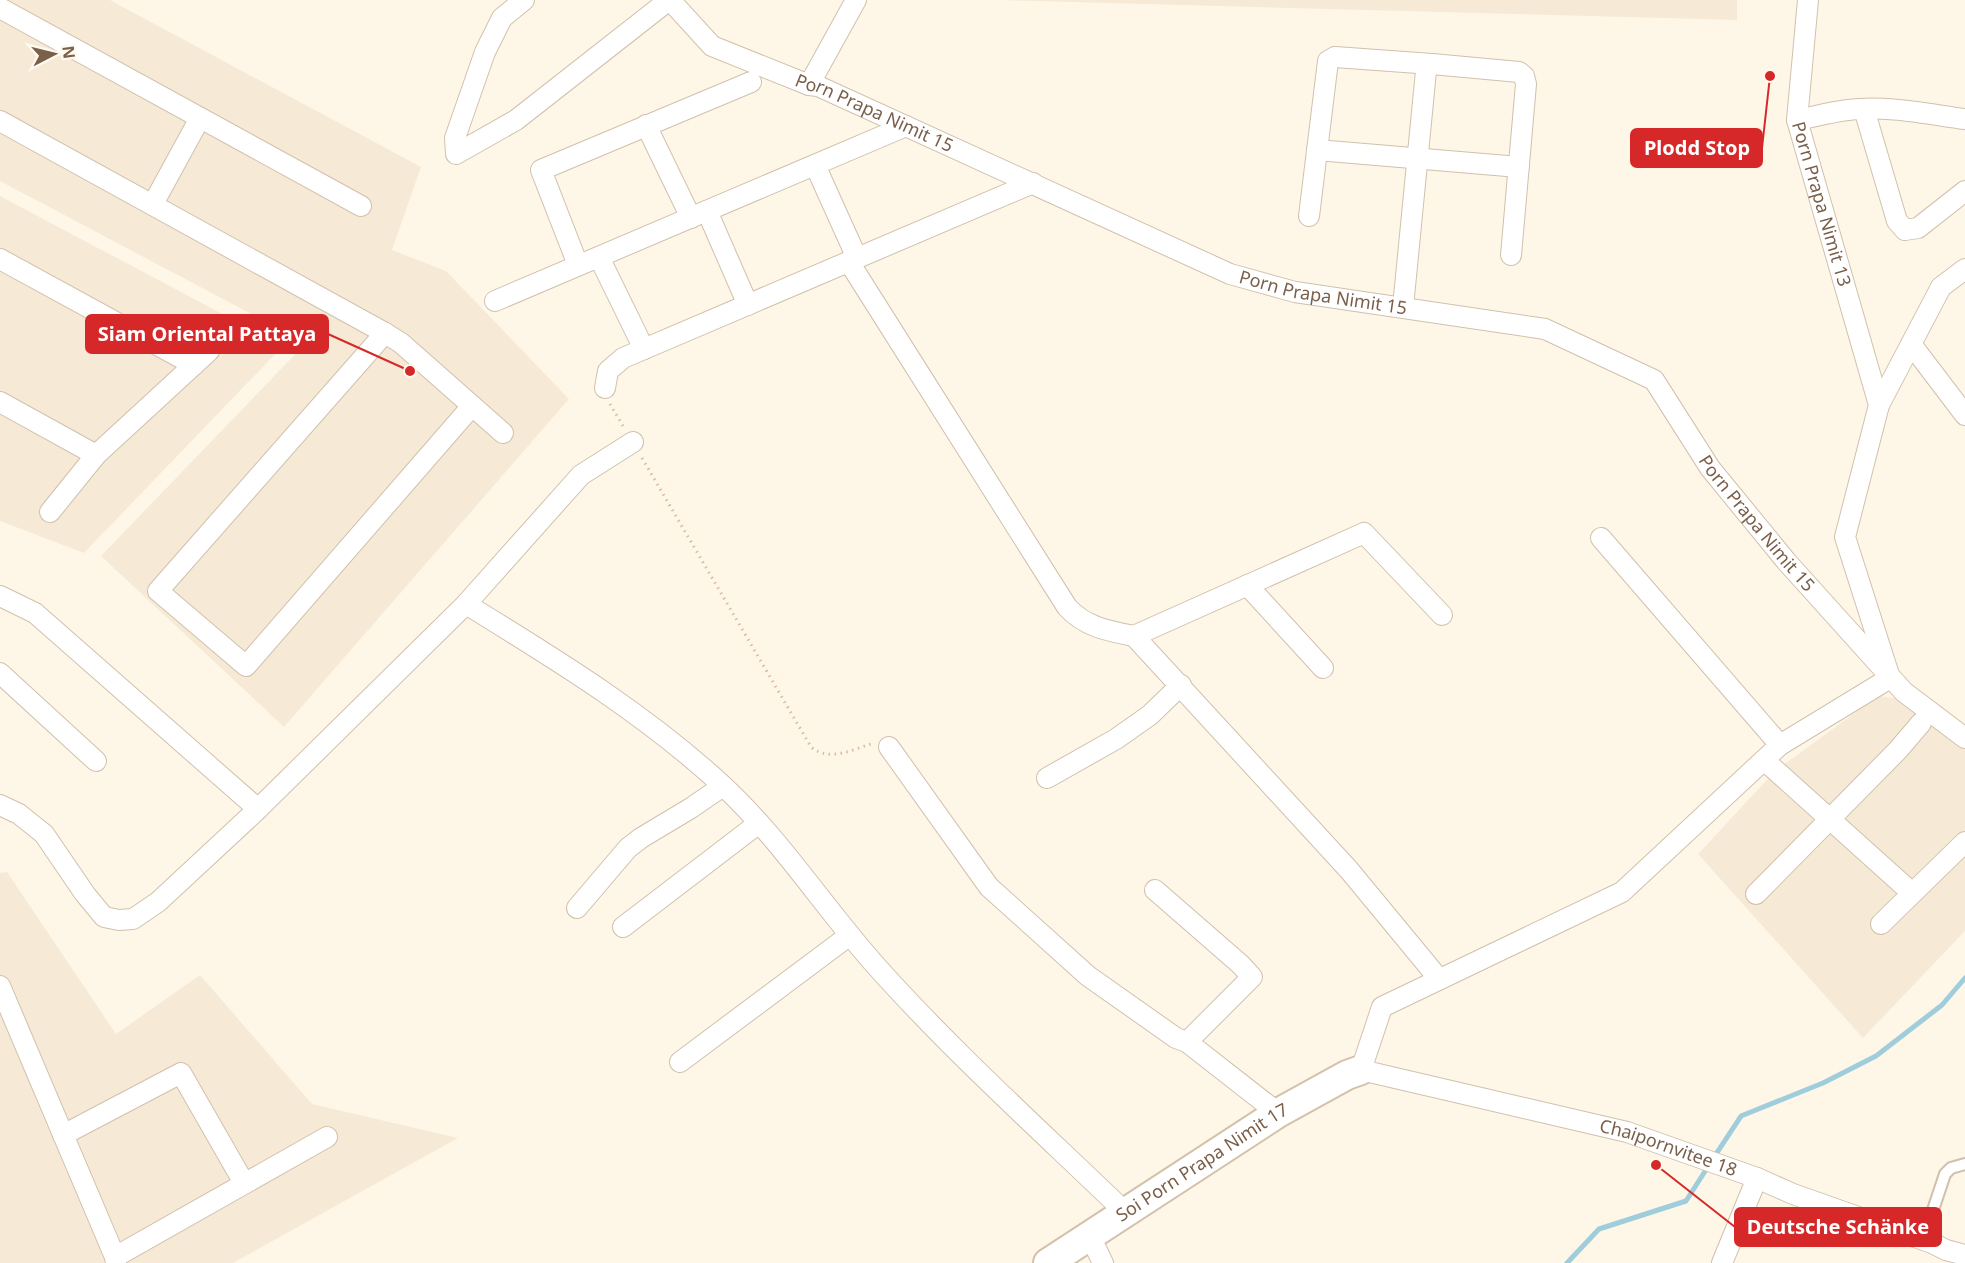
<svg xmlns="http://www.w3.org/2000/svg" width="1965" height="1263" font-family="'Noto Sans',sans-serif">
	<style>
		.residential { fill: #f6ead6 }
		.lines { fill: none; stroke-linecap: round; stroke-linejoin: round }
		.stream { stroke: #a0cddc; stroke-width: 5 }
		.lane-casing { stroke: #d1c0ac; stroke-width: 14 }
		.street-casing { stroke: #d1c0ac; stroke-width: 22 }
		.secondary-casing { stroke: #d4c1aa; stroke-width: 32 }
		.path { stroke: #dbbca0; stroke-width: 3; stroke-dasharray: 1.5 4.5; stroke-linecap: butt }
		.lane { stroke: #fff; stroke-width: 10 }
		.street { stroke: #fff; stroke-width: 20 }
		.secondary { stroke: #fff; stroke-width: 28 }
		.labels { text-anchor: middle; stroke-width: 4.5; stroke-linejoin: round; paint-order: stroke }
		.street-label { font-size: 18px; fill: #7a5f4a; stroke: #fffaf0 }
		.leader { fill: none; stroke: #d62828; stroke-width: 2 }
		.callout-dot { fill: #d62828; stroke: #fffaf0; stroke-width: 2 }
		.callout { fill: #d62828; stroke: #d62828; stroke-width: 2 }
		.callout-label { font-size: 20px; text-anchor: middle; font-weight: bold; fill: #fff }
	</style>
	<rect width="100%" height="100%" fill="#fef7e8"/>
	<g class="residential">
		<path d="M0,0H110L421,167L392,250L446,271L569,399L284,727L101,556L306,343L0,181Z"/>
		<path d="M997,0H1737V20Z"/>
		<path d="M0,196L283,346L84,553L0,521Z"/>
		<path d="M1878,696L1903,699L1965,743V931L1863,1038L1698,854L1775,771Z"/>
		<path d="M7,872L116,1034L200,975L312,1104L458,1138L233,1263H0V873Z"/>
	</g>
	<g class="lines">
		<g class="stream">
			<path d="M1714,1157L1741,1116L1823,1083L1876,1056L1942,1005L1965,978"/>
			<path d="M1567,1263L1599,1229L1686,1201L1709,1165"/>
		</g>
		<defs>
			<path id="lane" d="M1923,1240L1945,1174L1951,1168L1965,1164"/>
			<g id="street">
				<path d="M524,0L502,18L485,52L455,138L456,154L516,120L669,0"/>
				<path id="s1" d="M670,0L712,46L809,85L818,86L1230,274L1295,292L1545,329L1654,380L1710,468L1786,561L1904,692L1965,738"/>
				<path id="s2" d="M1808,0L1797,120L1879,405"/>
				<path d="M0,8L361,206"/>
				<path d="M809,85L856,0"/>
				<path d="M1864,109L1897,221L1905,230L1918,228L1965,191"/>
				<path d="M1797,120C1813,117 1831,112 1848,110C1886,105 1927,114 1965,119"/>
				<path d="M0,121L385,333L401,343L503,433"/>
				<path d="M646,125L691,218"/>
				<path d="M1317,150L1519,167"/>
				<path d="M815,165L857,258"/>
				<path d="M153,204L200,118"/>
				<path d="M707,211L748,305"/>
				<path d="M1309,216L1328,61L1335,57L1432,64"/>
				<path d="M599,257L644,349"/>
				<path d="M0,259L194,365"/>
				<path d="M849,262L1067,607C1085,627 1108,631 1134,636L1364,533L1442,615"/>
				<path d="M578,265L541,170L751,82"/>
				<path id="s3" d="M1965,269L1941,287L1879,405L1845,537L1890,678L1780,745L1622,892L1382,1007L1361,1070L1627,1132L1757,1178L1793,1194L1932,1243L1946,1250L1965,1255"/>
				<path d="M495,301L906,126"/>
				<path d="M1403,307L1426,71L1432,64L1519,72L1524,76L1526,84L1511,255"/>
				<path d="M385,333L158,591L246,666L472,406"/>
				<path d="M1911,344L1965,415"/>
				<path d="M605,388L608,371L623,358L1033,183"/>
				<path d="M0,402L96,455"/>
				<path d="M50,512L96,455L209,351"/>
				<path d="M1601,538L1780,745"/>
				<path d="M1247,585L1323,668"/>
				<path d="M0,596L35,613L258,809"/>
				<path d="M466,604C555,659 644,713 721,784C780,838 824,908 877,967C955,1054 1042,1132 1126,1213"/>
				<path d="M1134,636L1349,870L1439,979"/>
				<path d="M0,673L96,761"/>
				<path d="M889,747L989,887L1088,976L1176,1038L1187,1042L1278,1113"/>
				<path d="M1764,760L1912,893"/>
				<path d="M1047,778L1116,739L1150,715L1181,685"/>
				<path d="M0,805L19,814L44,834L85,894L104,917L119,920L133,919L158,902L258,809L466,604L581,475L633,442"/>
				<path d="M1155,890L1240,964L1252,977L1187,1042"/>
				<path d="M1756,894L1898,750L1921,723"/>
				<path d="M577,908L628,848L641,838L691,808L723,786"/>
				<path d="M1881,924L1965,842"/>
				<path d="M623,927L759,823"/>
				<path d="M0,986L115,1257L116,1263"/>
				<path d="M680,1062L850,935"/>
				<path d="M63,1135L181,1073L244,1183"/>
				<path d="M1090,1236L1103,1263"/>
				<path d="M115,1257L327,1137"/>
				<path d="M1722,1263L1757,1178"/>
			</g>
			<g id="secondary">
				<path id="s4" d="M1048,1263L1278,1113L1347,1075L1361,1070"/>
			</g>
		</defs>
		<use href="#lane" class="lane-casing"/>
		<use href="#street" class="street-casing"/>
		<use href="#secondary" class="secondary-casing"/>
		<g class="path">
			<path d="M610,404L623,426"/>
			<path d="M642,458L811,747C829,762 851,750 871,744"/>
		</g>
		<use href="#lane" class="lane"/>
		<use href="#street" class="street"/>
		<use href="#secondary" class="secondary"/>
	</g>
	<g class="labels">
		<g class="street-label">
			<text dy="6" stroke="none"><textPath href="#s1" startOffset="238">Porn Prapa Nimit 15</textPath></text>
			<text dy="6" stroke="none"><textPath href="#s2" startOffset="208">Porn Prapa Nimit 13</textPath></text>
			<text dy="6" stroke="none"><textPath href="#s1" startOffset="724">Porn Prapa Nimit 15</textPath></text>
			<text dy="6" stroke="none"><textPath href="#s1" startOffset="1246">Porn Prapa Nimit 15</textPath></text>
			<text dy="6" stroke="none"><textPath href="#s3" startOffset="1442">Chaipornvitee 18</textPath></text>
			<text dy="6" stroke="none"><textPath href="#s4" startOffset="184">Soi Porn Prapa Nimit 17</textPath></text>
		</g>
	</g>
	<path class="leader" d="M1770 76L1762 148M410 371L328 334M1656 1165L1735 1227"/>
	<g class="callout-dot">
		<circle cx="1770" cy="76" r="6"/>
		<circle cx="410" cy="371" r="6"/>
		<circle cx="1656" cy="1165" r="6"/>
	</g>
	<g class="callout">
		<rect x="1631" y="129" width="131" height="38" rx="6"/>
		<rect x="86" y="315" width="242" height="38" rx="6"/>
		<rect x="1735" y="1208" width="206" height="38" rx="6"/>
	</g>
	<g class="callout-label">
		<text x="1697" y="155">Plodd Stop</text>
		<text x="207" y="341">Siam Oriental Pattaya</text>
		<text x="1838" y="1234">Deutsche Schänke</text>
	</g>
	<g transform="translate(54 54) rotate(83)" stroke="#fffaf0" stroke-width="4.5" paint-order="stroke">
	<path d="M0-4.5L10 22L0 15L-10 22Z" fill="#7a5f4a"/>
	<text y="-9" font-size="16" font-weight="bold" text-anchor="middle" fill="#7a5f4a">N</text>
	</g>
</svg>
